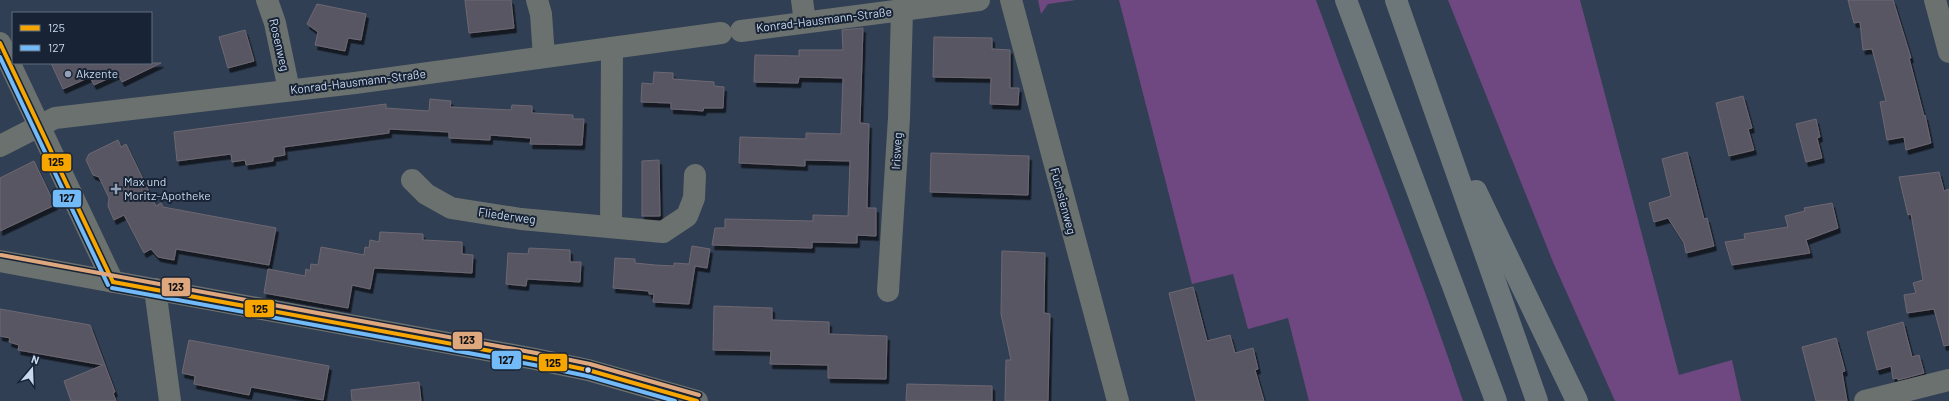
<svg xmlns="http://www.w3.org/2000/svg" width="1949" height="401" font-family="Barlow,sans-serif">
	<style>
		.green { fill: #704881 }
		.building { fill: #585662; stroke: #6d6872; filter: url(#shadow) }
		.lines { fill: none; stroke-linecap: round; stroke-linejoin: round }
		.minor { stroke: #6b716e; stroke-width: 22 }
		.highway { stroke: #6d7779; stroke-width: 22 }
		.bus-1-casing { stroke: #182435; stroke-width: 7 }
		.bus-2-casing { stroke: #182435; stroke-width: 7 }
		.bus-3-casing { stroke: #182435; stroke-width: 7 }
		.bus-1 { stroke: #f7a600; stroke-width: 4 }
		.bus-2 { stroke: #73baf8; stroke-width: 4 }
		.bus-3 { stroke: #dfa77e; stroke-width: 4 }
		.poi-dot { fill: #93a2b9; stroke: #182435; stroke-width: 1.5 }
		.bus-dot { fill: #c8d8ef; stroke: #182435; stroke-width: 1.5 }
		.labels { text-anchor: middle; stroke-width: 4; stroke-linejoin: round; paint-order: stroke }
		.street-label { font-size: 12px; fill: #c8d8ef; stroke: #182435 }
		.poi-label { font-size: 12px; fill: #c8d8ef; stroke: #182435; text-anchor: start }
		.line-badge { stroke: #182435; stroke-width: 1.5 }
		.pale-badge-label { font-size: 11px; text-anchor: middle; font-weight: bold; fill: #111 }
	</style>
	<defs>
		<filter id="shadow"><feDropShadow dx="2.5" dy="4.5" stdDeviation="0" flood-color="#0009"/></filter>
	</defs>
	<rect width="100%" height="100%" fill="#313f54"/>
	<g class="green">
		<path d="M1038,0H1076L1048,4L1041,14Z"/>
		<path d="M1119,0H1316C1364,134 1418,266 1463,401H1309L1288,318L1248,329L1233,274L1192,284Z"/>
		<path d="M1448,0H1580L1679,375L1732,360L1741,401H1615L1553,262Z"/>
	</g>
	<g class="building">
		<path d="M465,0H511L514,28L469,33Z"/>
		<path d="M1848,0H1893L1911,58H1909L1924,116L1925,115L1931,143L1906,150L1904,137L1887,140L1880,102L1886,101L1872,49L1863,50L1860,22L1854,23Z"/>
		<path d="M317,4L366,14L361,40L348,38L345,51L315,45L318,32L307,24Z"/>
		<path d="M863,28L860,123L869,124L867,208H876V236L857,235V243L812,242V248L712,245L715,228H725V219L813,221V215L848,216L850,161L805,160V166L739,163L740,137L806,139V133L841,134L843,78L799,77L798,83L754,82L755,55L799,56V50H843L842,30Z"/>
		<path d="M245,30L254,61L228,68L219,37Z"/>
		<path d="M934,37L992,38V49L1010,50V88H1019L1018,105L990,104L991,78L933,77Z"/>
		<path d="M51,63H161L122,82L118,74L94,85L90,77L63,89Z"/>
		<path d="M654,72L673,73V79L714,82V86L724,87L723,108H704L703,111L691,110L671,109V103L641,102L642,83L653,84Z"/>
		<path d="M1743,96L1752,128L1748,129L1754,150L1729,156L1716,103Z"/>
		<path d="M430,99L451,101L450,107L511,110L512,105L532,106V113L573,115V119H584L582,145L530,144L531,138L490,135V140L449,138V132L389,129V133L284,147L285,155L273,157V161L246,165L245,160L232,162L231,154L177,161L174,132L386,104V108L429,111Z"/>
		<path d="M1816,119L1820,137L1817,138L1822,158L1806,162L1796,124Z"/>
		<path d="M118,140L121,147L126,144L156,206L161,203L163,207L276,228L269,265L176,249L174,260L158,257L151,249L144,253L124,215L114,220L108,206L109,198L99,177L93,175L86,160L89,154Z"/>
		<path d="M1687,152L1704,219L1707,218L1714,246L1686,253L1684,243L1668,218L1654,222L1649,203L1671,196L1662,159Z"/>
		<path d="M931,153L1029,156L1028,195L930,192Z"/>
		<path d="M659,160L660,216H642V161Z"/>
		<path d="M34,161L55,205L0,231V178Z"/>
		<path d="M1939,172L1944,191L1949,189V345L1944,346L1934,309L1907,313L1904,295L1916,293L1913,283L1923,280L1911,214L1908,215L1899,177Z"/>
		<path d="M1832,203L1838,228L1806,240L1810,253L1732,265L1725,242L1745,239L1744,234L1788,227L1785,216L1805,211L1804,208Z"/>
		<path d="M380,232L423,234V240L462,242V254L473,255L472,273L374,268L370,289L352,285L348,308L264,293L268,269L305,276L306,269L310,271L311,264L318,265L321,247L364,255L365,247L369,248L370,240L379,242Z"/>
		<path d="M692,246L710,249L707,268L695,266L689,304L653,302L654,294H649V291L613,288L615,258L635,259V263L655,265L674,266V263L689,264Z"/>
		<path d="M529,248L570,250V262H581L580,282L527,279L526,286L506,284L508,253L528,254Z"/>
		<path d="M1002,251L1045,253L1044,313L1050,314L1048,401H1005L1006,360H1011L1001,314Z"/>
		<path d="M1193,287L1207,341L1230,335L1235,353L1253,348L1258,369L1255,370L1264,401H1196L1169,293Z"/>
		<path d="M714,306L772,308V320L829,322V334L887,336L886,379L828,378V365L770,364L771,351L713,350Z"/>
		<path d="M0,309L90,325L115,392L113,393L116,401H71L64,381L103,365L18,350L19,345L9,342L10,338L0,336Z"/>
		<path d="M1903,322L1912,357L1919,355L1924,373L1898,380L1897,378L1893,379L1891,366L1877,370L1867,332Z"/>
		<path d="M1836,338L1845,371L1842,372L1847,401H1816L1802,347Z"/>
		<path d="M189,340L329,366L323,400L251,387L249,395L194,384L195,376L182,373Z"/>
		<path d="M419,382L421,401H352L351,390Z"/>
		<path d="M907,384L992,386V401H906Z"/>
	</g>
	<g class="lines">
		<g class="minor">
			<path d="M267,0L275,23L289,90"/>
			<path d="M537,0L541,14L544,57"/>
			<path d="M802,0L805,22"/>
			<path d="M1011,0L1118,401"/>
			<path d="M1935,0L1949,52"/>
			<path d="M741,31L979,0"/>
			<path d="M0,43L113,282"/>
			<path d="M0,146L55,118L355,83L721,33"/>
			<path d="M412,180L426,194L451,208L521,219L663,232L687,216L694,198L695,175"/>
			<path d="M611,227L612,48"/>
			<path d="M0,261L535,359L588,370L697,401"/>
			<path d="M155,289L170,401"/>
			<path d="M888,291L899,118L902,11"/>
			<path d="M1865,401L1949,380"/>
		</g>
		<g class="highway">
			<path d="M1346,0L1496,401"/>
			<path d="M1396,0L1537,401"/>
			<path d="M1476,191L1577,401"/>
		</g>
		<defs>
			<g id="bus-1">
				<path d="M0,43L113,282"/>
				<path d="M113,282L535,359L588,370L697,401"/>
			</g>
			<g id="bus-2">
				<path d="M0,57L108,285"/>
				<path d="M112,288L534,365L587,376L675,401"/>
			</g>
			<path id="bus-3" d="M1,255L536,353L590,364L699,395"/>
		</defs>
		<use href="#bus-1" class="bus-1-casing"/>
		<use href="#bus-2" class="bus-2-casing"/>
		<use href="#bus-3" class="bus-3-casing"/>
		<use href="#bus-1" class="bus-1"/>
		<use href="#bus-2" class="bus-2"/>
		<use href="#bus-3" class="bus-3"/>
	</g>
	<g class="poi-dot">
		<circle cx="68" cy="74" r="4"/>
		<path d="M114 183h4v4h4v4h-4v4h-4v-4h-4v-4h4z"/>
	</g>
	<circle class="bus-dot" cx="588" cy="370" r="3.5"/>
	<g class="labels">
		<g class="street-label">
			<text transform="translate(824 20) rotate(-7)" y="4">Konrad-Hausmann-Straße</text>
			<text transform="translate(279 45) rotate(77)" y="4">Rosenweg</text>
			<text transform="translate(358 82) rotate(-7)" y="4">Konrad-Hausmann-Straße</text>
			<text transform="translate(897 151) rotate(-87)" y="4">Irisweg</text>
			<text transform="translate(1063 201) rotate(75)" y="4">Fuchsienweg</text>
			<text transform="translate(507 216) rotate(8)" y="4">Fliederweg</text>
		</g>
		<g class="poi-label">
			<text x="76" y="78">Akzente</text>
			<text x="124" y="186">Max und<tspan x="124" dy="14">Moritz-Apotheke</tspan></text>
		</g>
	</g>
	<g class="line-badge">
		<rect x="41" y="153" width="31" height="19" rx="4" fill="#f7a600"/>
		<rect x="52" y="189" width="30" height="19" rx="4" fill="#73baf8"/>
		<rect x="161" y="277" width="30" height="20" rx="4" fill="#dfa77e"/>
		<rect x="244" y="299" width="31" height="19" rx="4" fill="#f7a600"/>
		<rect x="452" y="331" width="31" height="19" rx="4" fill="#dfa77e"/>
		<rect x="491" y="350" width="31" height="20" rx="4" fill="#73baf8"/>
		<rect x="538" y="353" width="30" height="19" rx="4" fill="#f7a600"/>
	</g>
	<g class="pale-badge-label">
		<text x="56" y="166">125</text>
		<text x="67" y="202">127</text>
		<text x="176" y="291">123</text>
		<text x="260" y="313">125</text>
		<text x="467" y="344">123</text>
		<text x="506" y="364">127</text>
		<text x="553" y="367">125</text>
	</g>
	<rect x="12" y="12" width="140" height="52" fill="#182435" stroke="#5e6c7f"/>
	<rect x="20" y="25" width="20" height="6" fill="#f7a600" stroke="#5e6c7f"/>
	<text x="48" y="32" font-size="12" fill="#c8d8ef">125</text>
	<rect x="20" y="45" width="20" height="6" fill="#73baf8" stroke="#5e6c7f"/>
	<text x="48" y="52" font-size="12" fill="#c8d8ef">127</text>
	<g transform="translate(32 369) rotate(19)" stroke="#182435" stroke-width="3" paint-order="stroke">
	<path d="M0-3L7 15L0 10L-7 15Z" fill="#c8d8ef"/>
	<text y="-6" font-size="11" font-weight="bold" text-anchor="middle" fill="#c8d8ef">N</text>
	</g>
</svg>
